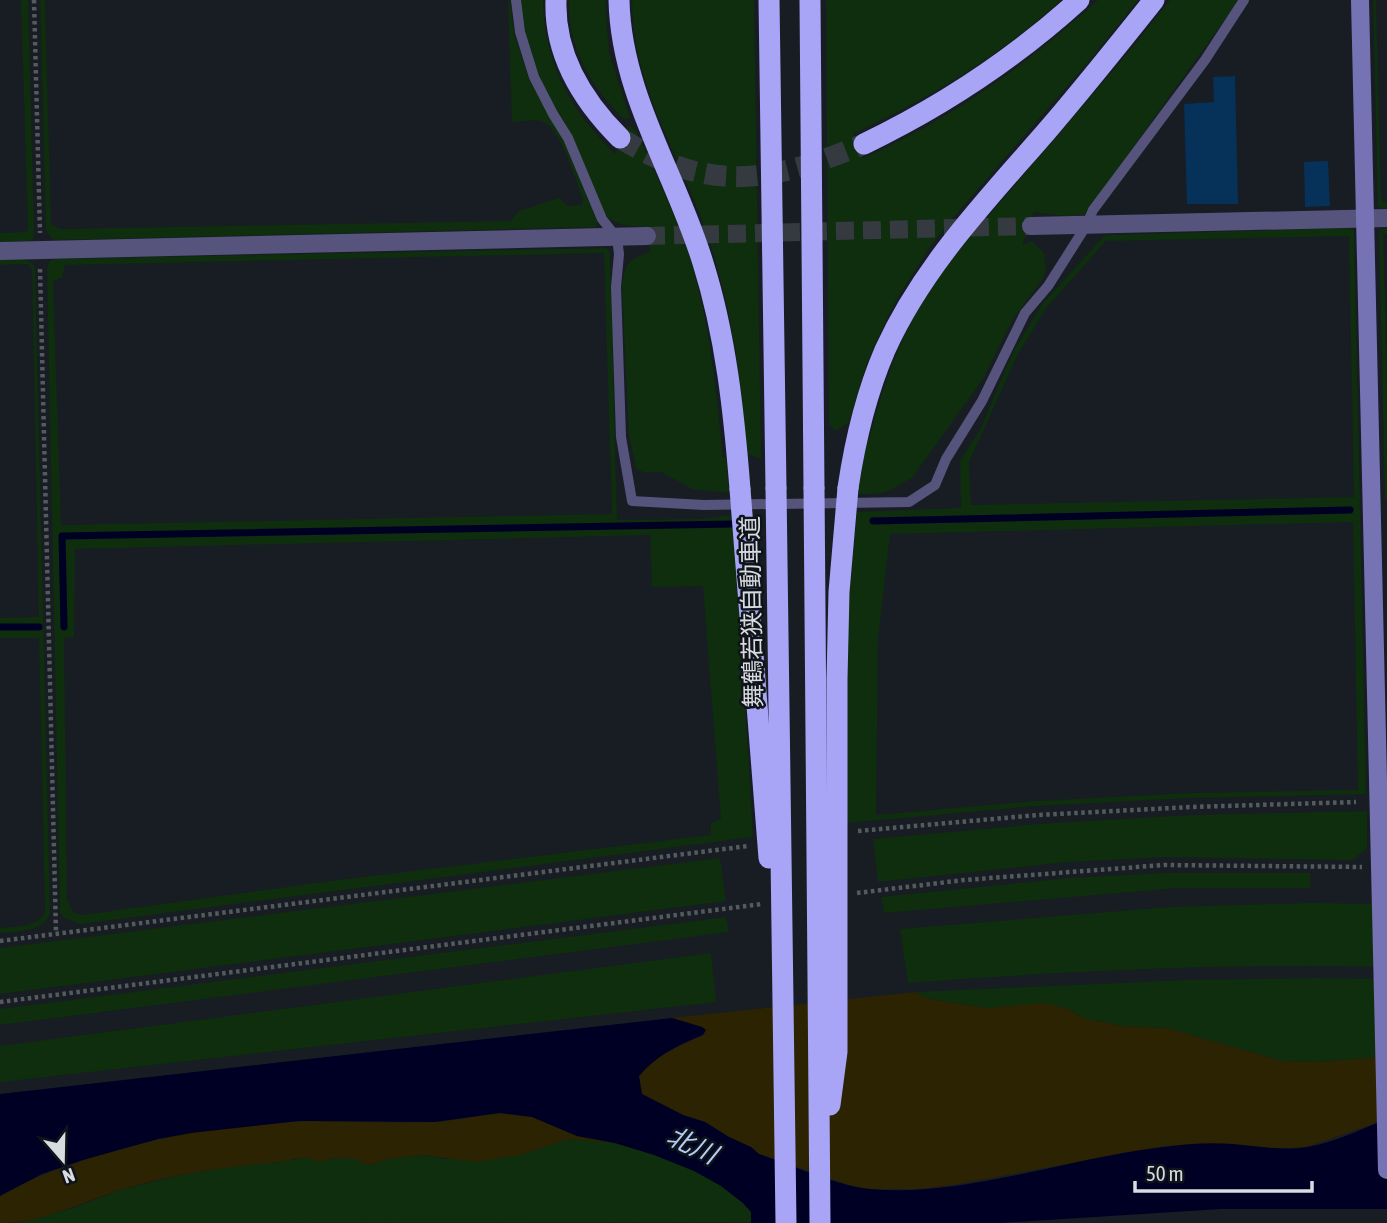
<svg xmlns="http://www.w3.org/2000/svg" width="1387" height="1223" font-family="'Asap Condensed','Noto Sans JP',sans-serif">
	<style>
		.green { fill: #0e2e0e; fill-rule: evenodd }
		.sand { fill: #2b2302 }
		.water { fill: #000024 }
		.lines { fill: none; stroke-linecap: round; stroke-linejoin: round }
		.stream { stroke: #000024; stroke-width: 7 }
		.building { fill: #063159 }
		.street-tunnel { stroke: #343a40; stroke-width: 18; stroke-dasharray: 18 9; stroke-linecap: butt }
		.highway-tunnel { stroke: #343a40; stroke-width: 21; stroke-dasharray: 21 10; stroke-linecap: butt }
		.path { stroke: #555a60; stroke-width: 4.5; stroke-dasharray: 3.5 3.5; stroke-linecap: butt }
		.lane { stroke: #56547d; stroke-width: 10 }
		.street { stroke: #56547d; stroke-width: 18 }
		.secondary { stroke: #7673b5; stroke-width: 18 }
		.highway { stroke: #a8a5f7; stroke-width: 21 }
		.highway-bridge { stroke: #a8a5f7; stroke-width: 21 }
		.labels { text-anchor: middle; stroke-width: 5; stroke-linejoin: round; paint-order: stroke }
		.street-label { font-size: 24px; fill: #d8dce1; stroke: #0e141a }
		.water-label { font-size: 26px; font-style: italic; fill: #b4ccf9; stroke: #0e141a }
	</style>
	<rect width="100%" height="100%" fill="#171d23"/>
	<g class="green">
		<path d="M21,0H28L34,233L33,239L29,241L0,242V233L25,232L28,229Z"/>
		<path d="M40,0H45L51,224L60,229L510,221L519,211L559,198L568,206L582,205L583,199C577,183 560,125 541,121C532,119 521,122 512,122L508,0H510L514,33L529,79L564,140L597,221L596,227L53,240L46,230Z"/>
		<path d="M521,0H543C544,63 571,111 615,154L628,125L636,131C653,168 671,205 685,243C709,313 716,386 723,458H726L729,493L692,489L661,472H643L636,468L629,436L622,287C625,263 627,260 650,252L645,227C633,226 620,227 609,218C597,208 582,157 574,140C567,123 555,109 546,93C531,64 524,32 521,0Z"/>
		<path d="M569,0H605L609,53L630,118L625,120C591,86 568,51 569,0Z"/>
		<path d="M632,0H754L761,459L747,454C741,376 731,300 704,226C677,150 632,83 632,0Z"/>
		<path d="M826,0H1061C1000,56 928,99 853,134L863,158C950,120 1028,64 1098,0H1138L1089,61L951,220L929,248L897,299L882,329L868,360L849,422L836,431L829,425Z"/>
		<path d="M1170,0H1239L1084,215L1065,216L1034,212L1022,245L1032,241L1044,253L1046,270L1042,280L1013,319L983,379L912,478L889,491L877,494H858L866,441L869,440C882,388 899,338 929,292C957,249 993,211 1026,172C1075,116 1124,59 1170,0Z"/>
		<path d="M1373,0H1376L1381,198L1384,203H1387V209L1378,207Z"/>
		<path d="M1349,228L1354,231L1366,794L1190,798L1037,806L845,823L848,607L857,512L961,508L960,460L979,432L1013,352L1043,303L1105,235ZM1349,236L1354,497L971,505L969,462L1018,354L1047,307L1106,241ZM1353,522L1358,790L1191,793L1036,801L876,815L878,639L890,534Z"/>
		<path d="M1387,228V234H1383L1387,377V499H1385L1379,230Z"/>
		<path d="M607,248L610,254L617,520L702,519L734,515L753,837L80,924L65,918L60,913L47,268L50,261L54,259ZM604,253L612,514L61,525L53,281L62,278L65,265ZM650,535L652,587L703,586L721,819L711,823V835L331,881L82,915L73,912L67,900L64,638L74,637L75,549Z"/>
		<path d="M0,260C12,260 30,255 35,268L50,913C44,933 17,931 0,933V928C16,926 38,928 45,912L39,638H0V618L39,617L32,269L27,264L0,265Z"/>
		<path d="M1367,811V848L1353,860L1164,857L1068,862L878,882L873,839L1039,824L1191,815Z"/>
		<path d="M720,858L726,901L0,994V948Z"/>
		<path d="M1165,873H1310V888H1178L884,913L881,897L1069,878Z"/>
		<path d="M1310,903L1387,904V967C1227,963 1068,971 908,983L900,929L1170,907Z"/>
		<path d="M726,917L729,932L0,1025V1009Z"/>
		<path d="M711,953L716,1002L0,1082V1046Z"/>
		<path d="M1317,978L1387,979L1379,1057L1319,1062L1282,1061L1167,1028L1122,1026L1084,1018L1068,1009L987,1008L929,999L915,992L1188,980Z"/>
		<path d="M568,1139C584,1140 602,1140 617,1144C664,1155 719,1175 751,1212V1222L18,1223L73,1208L123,1189L177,1176L237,1165L281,1162L310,1157L320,1162C338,1156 352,1156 369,1165L393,1158L422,1155L445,1159L521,1155Z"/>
	</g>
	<g class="sand">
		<path d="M915,992L929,999L987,1008L1044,1003L1068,1009L1084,1018L1122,1026L1167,1028L1282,1061L1319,1062L1379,1057L1387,1119L1307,1147L1264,1149L1233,1144H1201L1164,1146L953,1185L917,1189H869L849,1185L759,1154L751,1147L729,1137L705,1122L683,1115L642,1094L639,1076L650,1063L661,1055L703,1035L702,1027L672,1018Z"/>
		<path d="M500,1113L532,1117L577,1136L614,1143L568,1139L521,1155L476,1162L422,1155L393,1158L368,1165C352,1156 338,1156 320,1162C304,1154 295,1160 279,1162C227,1167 175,1174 124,1189C83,1201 44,1223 0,1223V1196L5,1192C88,1152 180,1130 272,1123C325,1118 378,1124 432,1122C454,1121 478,1115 500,1113Z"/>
	</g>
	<path class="water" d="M672,1018L702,1027L706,1030L703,1035C679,1044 656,1056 639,1076L642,1094L683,1115L705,1122L729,1137L751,1147L759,1154C792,1165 837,1186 870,1189C962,1198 1071,1157 1164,1147C1186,1144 1210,1142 1233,1144C1258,1146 1281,1151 1307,1147C1334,1143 1361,1129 1387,1119V1209H1221L999,1223H751V1212L743,1203L721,1186L694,1171L654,1155L615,1143L577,1136L532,1117L500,1113L435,1122L299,1121L191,1133L158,1139L83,1160L42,1174L0,1196V1094Z"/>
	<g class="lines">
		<g class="stream">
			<path d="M873,521L1350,510"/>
			<path d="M0,627H39"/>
			<path d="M64,627L62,536L733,524"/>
		</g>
	</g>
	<g class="building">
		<path d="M1235,76L1238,204H1187L1184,104L1214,102L1213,77Z"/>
		<path d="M1328,161L1330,206L1305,207L1304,162Z"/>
	</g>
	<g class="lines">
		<path class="street-tunnel" d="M647,236L1031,226"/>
		<path class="highway-tunnel" d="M620,138C710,194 770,183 864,144"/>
		<g class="path">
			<path d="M34,0L40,233"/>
			<path d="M40,269L56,933"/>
			<path d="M858,831L1038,815L1191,807L1356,802"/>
			<path d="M857,893L964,880L1164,865L1362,867"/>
			<path d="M0,941L748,846"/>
			<path d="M0,1002L762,904"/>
		</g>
		<path class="lane" d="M516,0L520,32L534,77L553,114L568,138L602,219L617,238L619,254L616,287L621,437L632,501L704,505L909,502L935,485L946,459L982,401L1025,313L1048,286L1086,226L1093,210L1205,60L1244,0"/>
		<g class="street">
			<path d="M1031,226L1387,218"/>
			<path d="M0,251L647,236"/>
		</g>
		<path class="secondary" d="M1360,0L1387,1170"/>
		<g class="highway">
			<path d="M556,0C554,54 583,101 620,138"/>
			<path d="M619,0C621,95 676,174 703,263C726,336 734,413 740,489"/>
			<path d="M769,0L776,488"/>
			<path d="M810,0L814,488"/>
			<path d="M864,144C943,106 1014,59 1079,0"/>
			<path d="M848,488C855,441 866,394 885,350C923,266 987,200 1046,132C1083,89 1119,44 1154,0"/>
		</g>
		<g class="highway-bridge">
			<path d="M776,488L786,1223"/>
			<path d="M814,488L820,1223"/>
			<path d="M740,489L769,858"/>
			<path d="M830,1105L837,1052V679L839,592L848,488"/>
		</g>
	</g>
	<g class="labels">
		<g class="street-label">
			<text transform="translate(752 612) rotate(-91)" y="8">舞鶴若狭自動車道</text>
		</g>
		<g class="water-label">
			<text transform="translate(692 1145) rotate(25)" y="9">北川</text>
		</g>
	</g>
	<g transform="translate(63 1160) rotate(160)" stroke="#0e141a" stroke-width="5" paint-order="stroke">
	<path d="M0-5L12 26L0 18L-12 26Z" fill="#d8dce1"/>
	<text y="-10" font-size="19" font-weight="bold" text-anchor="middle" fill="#d8dce1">N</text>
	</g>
	<path d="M1135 1181v10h177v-10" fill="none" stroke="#d8dce1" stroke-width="3.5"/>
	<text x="1146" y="1181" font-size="21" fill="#d8dce1" stroke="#0e141a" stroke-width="5" paint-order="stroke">50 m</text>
</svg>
